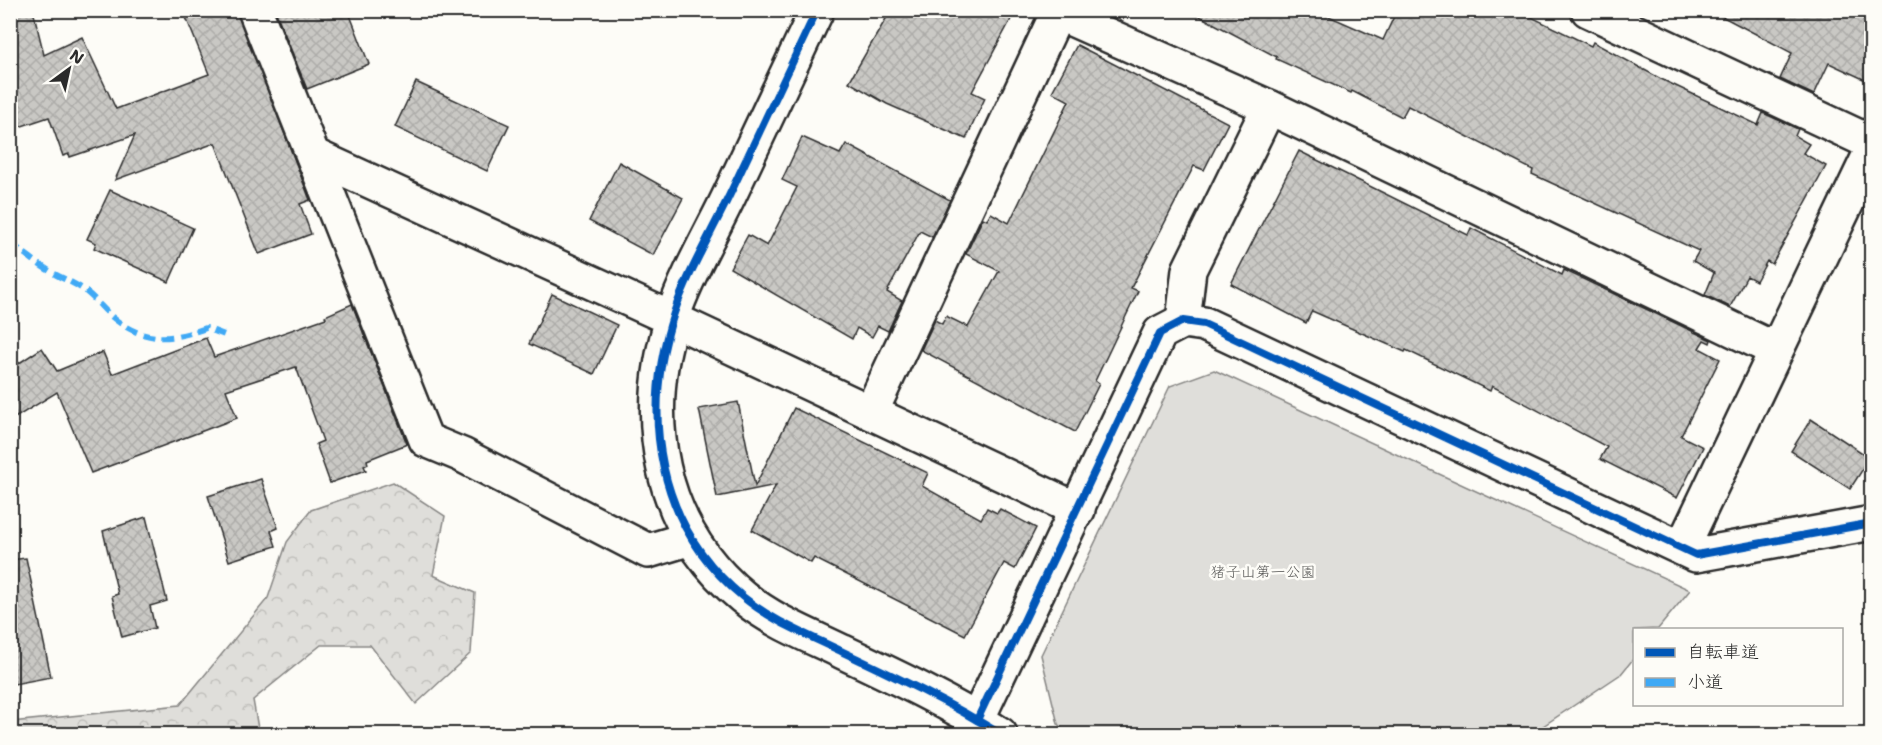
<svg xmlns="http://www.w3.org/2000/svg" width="1882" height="745" font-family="'Shantell Sans','Klee One',sans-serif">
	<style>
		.forest { fill: url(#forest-crowns); stroke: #858482; stroke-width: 1.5 }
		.green { fill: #dfdeda; stroke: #858482; stroke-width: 1.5 }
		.building { fill: url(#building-cross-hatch); stroke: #2b2b2b; stroke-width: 1.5 }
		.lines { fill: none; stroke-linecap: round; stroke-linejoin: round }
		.minor-casing { stroke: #2b2b2b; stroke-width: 38 }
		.minor { stroke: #fdfcf7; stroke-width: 33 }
		.quiet { stroke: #3fa9f5; stroke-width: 6; stroke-dasharray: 12 6; stroke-linecap: butt }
		.cycleway-casing { stroke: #fdfcf7; stroke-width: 11 }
		.cycleway { stroke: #0057b8; stroke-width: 8 }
		.labels { text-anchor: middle; stroke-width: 5; stroke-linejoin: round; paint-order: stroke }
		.park-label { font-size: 15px; fill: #585857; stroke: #fdfcf7 }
	</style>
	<defs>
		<pattern id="forest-crowns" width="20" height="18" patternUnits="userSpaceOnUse" patternTransform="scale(1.5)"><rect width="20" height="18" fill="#dfdeda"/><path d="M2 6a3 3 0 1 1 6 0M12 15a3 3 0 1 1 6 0" fill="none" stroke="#c0bfbb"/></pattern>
		<pattern id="building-cross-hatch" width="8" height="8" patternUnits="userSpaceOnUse" patternTransform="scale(1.5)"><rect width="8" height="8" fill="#c9c8c4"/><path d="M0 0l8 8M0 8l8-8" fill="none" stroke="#adaca9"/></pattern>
	</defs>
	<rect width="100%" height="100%" fill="#fdfcf7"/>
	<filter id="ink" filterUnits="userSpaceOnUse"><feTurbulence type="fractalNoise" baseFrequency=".0167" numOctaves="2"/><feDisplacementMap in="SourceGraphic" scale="12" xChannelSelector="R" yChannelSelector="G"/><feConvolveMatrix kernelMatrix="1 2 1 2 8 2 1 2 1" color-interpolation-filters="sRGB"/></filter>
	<g filter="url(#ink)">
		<path class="forest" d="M393,482L445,516L433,575L475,593L471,653L416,704L370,645H321L253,700L259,734H11V722L180,705L268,598L287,542L311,510Z"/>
		<path class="green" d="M1214,370L1690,590L1658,629L1634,630V658L1621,674L1531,734H1066L1058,724L1041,655L1170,386Z"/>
		<g class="building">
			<path d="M10,10H33L44,55L82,37L116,109L209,74L183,10H237L310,200L300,204L311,234L259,254L215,143L115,180L135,135L70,157L69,154L63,156L49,117L10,130Z"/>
			<path d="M275,10H348L369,64L307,89Z"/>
			<path d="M891,10H1016L972,92L985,98L966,139L887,104L849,82Z"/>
			<path d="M1188,10H1315L1383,40L1397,10H1517L1591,46L1593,42L1661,79L1758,125L1763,113L1798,129L1795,136L1809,144L1803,153L1826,166L1772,264L1767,261L1756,281L1747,276L1730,307L1705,295L1714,273L1693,261L1699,251L1532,174L1533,170L1408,106L1402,117L1352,91L1351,93L1276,59L1277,57Z"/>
			<path d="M1710,10H1851L1872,20V83L1829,63L1814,95L1780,79L1792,53Z"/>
			<path d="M1077,45L1228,123L1204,170L1194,166L1131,288L1138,291L1095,381L1099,384L1075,432L921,350L935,320L942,324L946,316L968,327L999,271L966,254L983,218L987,220L991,213L1009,223L1069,101L1052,92Z"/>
			<path d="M416,82L509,125L487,171L395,127Z"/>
			<path d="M802,137L840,154L846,144L950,200L932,237L920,231L887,292L902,301L888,331L878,326L872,337L857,328L852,339L730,268L748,235L767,246L797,187L782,180Z"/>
			<path d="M1299,151L1468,235L1471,228L1562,275L1564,270L1711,340L1710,343L1704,340L1699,348L1720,359L1681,436L1703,447L1677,498L1600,459L1607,447L1492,386L1490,391L1406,350L1405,352L1312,311L1306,323L1231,284Z"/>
			<path d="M619,162L683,198L653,255L589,221Z"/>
			<path d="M110,190L193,228L169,282L94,248L96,243L87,239Z"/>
			<path d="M552,294L617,325L594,374L529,344Z"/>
			<path d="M352,304L407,444L367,460L368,464L364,466L366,470L330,483L316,444L323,441L296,367L226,390L237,418L91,473L57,392L10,421V369L42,348L57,371L103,352L112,374L206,338L214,357L326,318L325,316Z"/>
			<path d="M738,402L755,486L794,408L928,473L922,486L981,519L987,508L997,513L1000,509L1036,528L1015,569L1004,563L965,635L814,558L811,563L752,530L776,485L717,497L699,409Z"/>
			<path d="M1811,419L1870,458L1850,489L1791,451Z"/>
			<path d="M261,479L278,528L271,531L276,546L229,561L208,496Z"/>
			<path d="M146,517L167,601L150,606L155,628L122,637L112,596L118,594L103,531Z"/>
			<path d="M26,558L51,677L14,684L10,667V560Z"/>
		</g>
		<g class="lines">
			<defs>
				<g id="minor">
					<path d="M255,10L426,440L462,455L648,551L691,538"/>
					<path d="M817,10C788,72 759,133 730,194C712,232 687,274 674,313C640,416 657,526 743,597C772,621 808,635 841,651C896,677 949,702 1000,734"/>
					<path d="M1588,10L1872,143"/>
					<path d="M1058,13L1269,107L1776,350"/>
					<path d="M313,155L672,319L1078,510"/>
					<path d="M1183,321L1189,270L1269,107"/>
					<path d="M871,412L1059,10"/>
					<path d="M1682,548L1872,150"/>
					<path d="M977,720L1160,333L1183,321L1204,324L1696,555L1872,523"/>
				</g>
			</defs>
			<use href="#minor" class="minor-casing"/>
			<use href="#minor" class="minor"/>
			<path class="quiet" d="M10,243C23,252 35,262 48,270C59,277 70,281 81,288C93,296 101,307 111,316C143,343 170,341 206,328L227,336"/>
			<defs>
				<g id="cycleway">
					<path d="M817,10C788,72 759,133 730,194C712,232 687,274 674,313C640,416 657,526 743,597C772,621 808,635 841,651C896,677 949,702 1000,734"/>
					<path d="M977,720L1160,333L1183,321L1204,324L1696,555L1872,523"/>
				</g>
			</defs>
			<use href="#cycleway" class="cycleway-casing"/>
			<use href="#cycleway" class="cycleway"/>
		</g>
	</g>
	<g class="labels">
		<g class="park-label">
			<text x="1263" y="577">猪子山第一公園</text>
		</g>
	</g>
	<rect width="1882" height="745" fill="none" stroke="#fdfcf7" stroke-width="36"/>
	<rect x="18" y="18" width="1846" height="709" fill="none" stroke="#2b2b2b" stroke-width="2" filter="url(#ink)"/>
	<rect x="1633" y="628" width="210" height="78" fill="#fdfcf7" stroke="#a9a8a5" stroke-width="1.5"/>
	<rect x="1645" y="648" width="30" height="9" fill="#0057b8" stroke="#a9a8a5" stroke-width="1.5"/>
	<text x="1687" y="658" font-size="18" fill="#2b2b2b">自転車道</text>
	<rect x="1645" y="678" width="30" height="9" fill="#3fa9f5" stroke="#a9a8a5" stroke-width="1.5"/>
	<text x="1687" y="688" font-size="18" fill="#2b2b2b">小道</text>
	<g transform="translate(69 69) rotate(33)" stroke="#fdfcf7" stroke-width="4.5" paint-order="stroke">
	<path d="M0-4.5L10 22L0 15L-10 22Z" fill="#2b2b2b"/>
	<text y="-9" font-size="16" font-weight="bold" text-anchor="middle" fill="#2b2b2b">N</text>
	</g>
</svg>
